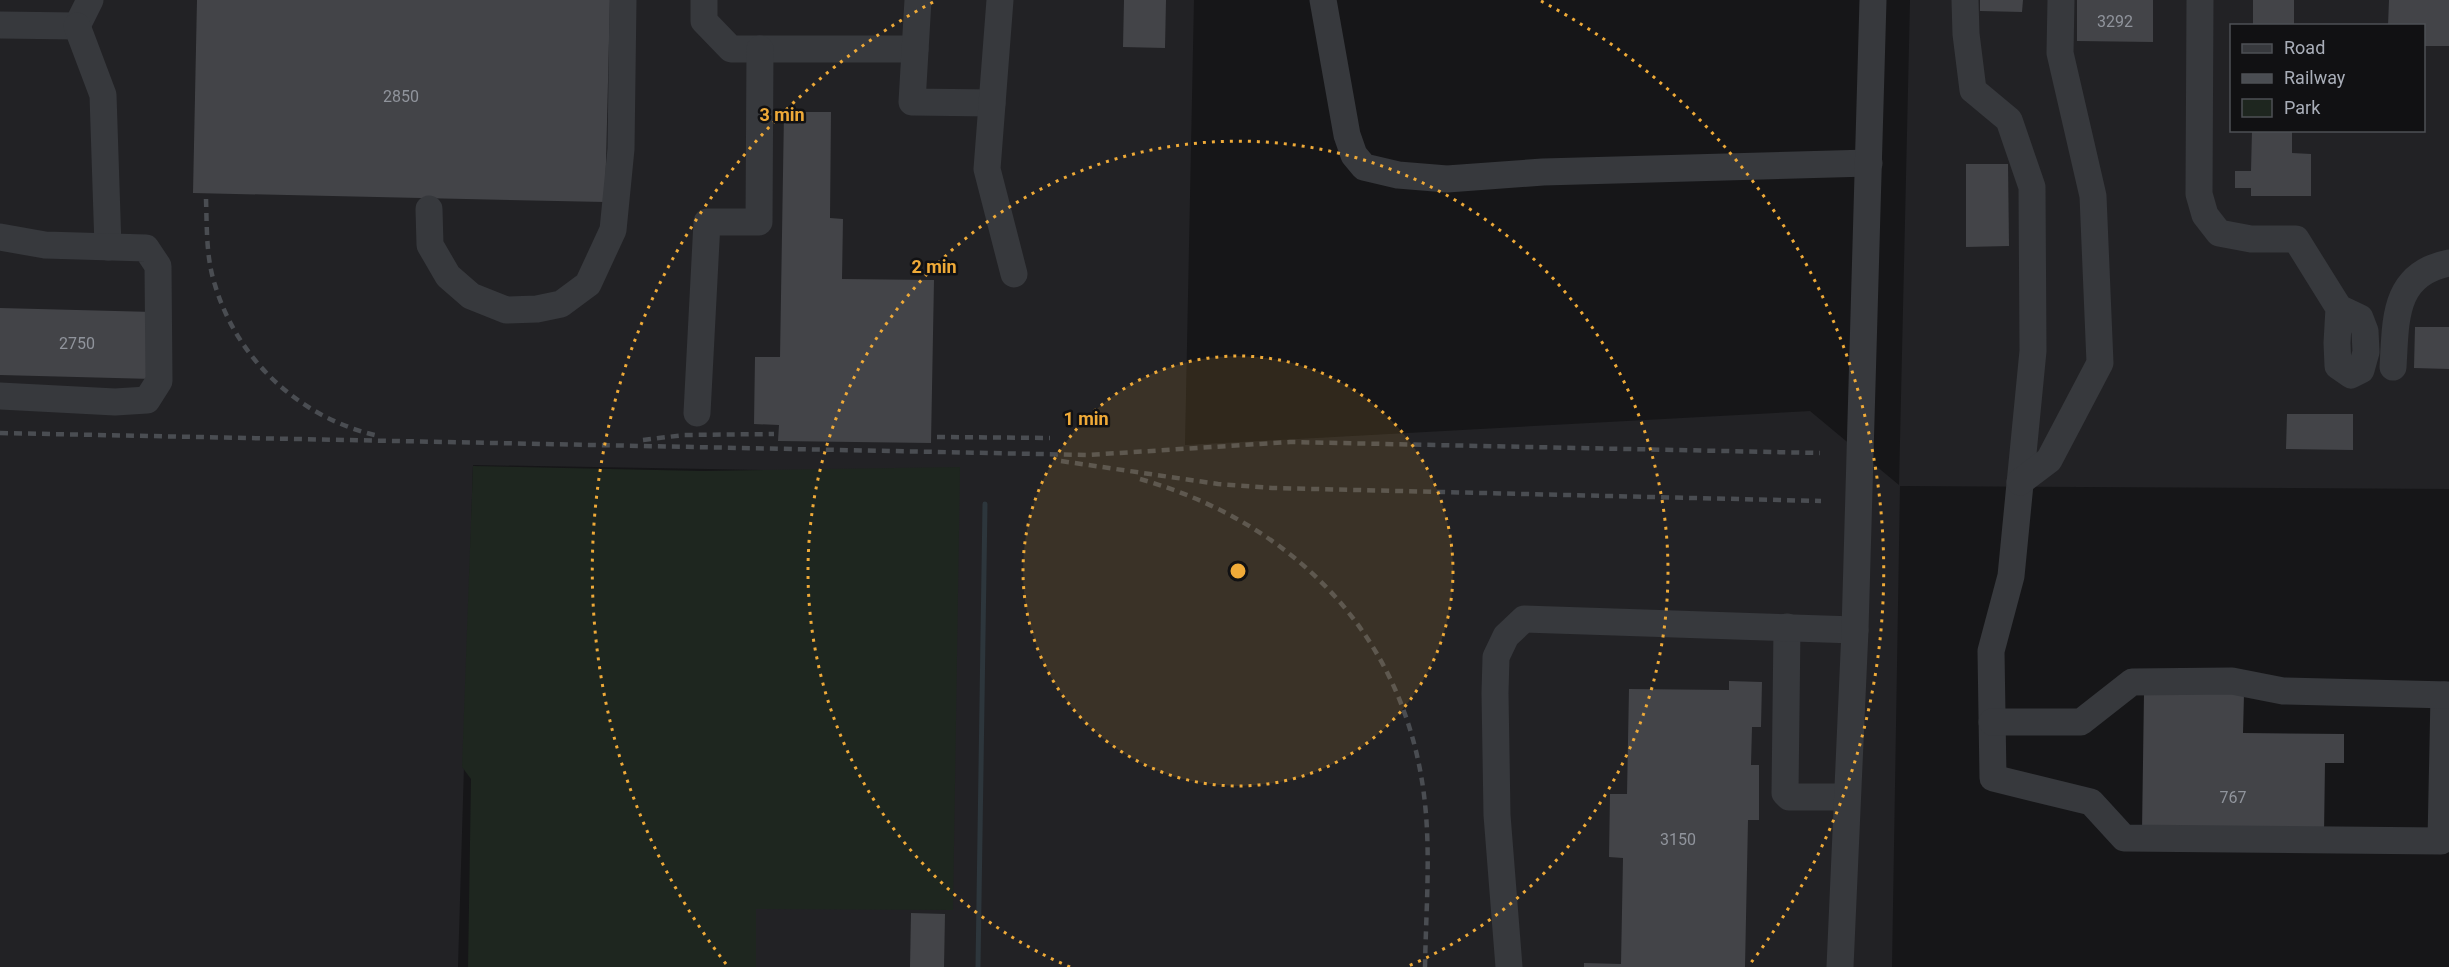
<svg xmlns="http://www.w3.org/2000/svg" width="2449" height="967" font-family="Roboto,sans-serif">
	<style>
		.built { fill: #222225; fill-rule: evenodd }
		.green { fill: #1e261f }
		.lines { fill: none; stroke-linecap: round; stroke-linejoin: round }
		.stream { stroke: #2d363c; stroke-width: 5 }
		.building { fill: #434448 }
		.minor { stroke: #37393d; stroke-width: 27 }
		.rail { stroke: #4a4d52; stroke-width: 4.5; stroke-dasharray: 8 6; stroke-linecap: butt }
		.ring { fill: none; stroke: #efaa38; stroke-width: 3; stroke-dasharray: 3 6 }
		.labels { text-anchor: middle; stroke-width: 5; stroke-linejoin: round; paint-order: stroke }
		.number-label { font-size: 16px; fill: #90949c }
		.centre { fill: #efaa38; stroke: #111113; stroke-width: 3 }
		.ring-label { font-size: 18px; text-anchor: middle; font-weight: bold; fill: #efaa38; stroke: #111113; stroke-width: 5; stroke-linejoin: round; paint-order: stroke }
	</style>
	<rect width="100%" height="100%" fill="#161618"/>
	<path class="built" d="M0,0H1194L1185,445L1810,411L1899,485L1910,0H2449V489L1900,486L1892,967H671L944,473L473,465L458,967H0ZM2232,26H2424V130H2232Z"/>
	<path class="green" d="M473,466L702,471L960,467L953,910L756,909V967H468L471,779L462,767Z"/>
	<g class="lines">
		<path class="stream" d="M978,967L985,504"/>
	</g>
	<g class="building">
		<path d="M197,0H610L605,202L193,193Z"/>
		<path d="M1124,0H1166L1165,48L1123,47Z"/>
		<path d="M1980,0H2023L2022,12L1980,11Z"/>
		<path d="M2077,0H2153V42L2077,41Z"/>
		<rect x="2253" y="0" width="41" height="26"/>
		<path d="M2389,0H2449V46H2424V26H2388Z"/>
		<path d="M784,112H831L830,218L843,219L842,279L934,280L931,443L778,441L779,425L754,424L755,357H780Z"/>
		<path d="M2252,130H2292V153L2311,154V196H2251V188H2235V171H2251Z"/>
		<path d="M1966,164H2008L2009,246L1966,247Z"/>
		<path d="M0,308L154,312L153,379L0,375Z"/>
		<path d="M2415,327H2449V369L2414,368Z"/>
		<path d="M2287,414H2353V450L2286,449Z"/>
		<path d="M1729,681L1762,682L1761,727H1752L1751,765H1759V820H1748L1745,967H1584V963L1621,964L1623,858L1609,857L1610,794H1627L1629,689L1729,690Z"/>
		<path d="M2144,693L2244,694L2243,733L2344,734V763H2325L2324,834L2142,831Z"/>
		<path d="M911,913L945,914L944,967H910Z"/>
	</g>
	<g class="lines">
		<g class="minor">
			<path d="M704,0V21L731,49H915"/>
			<path d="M918,0L912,102L992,103"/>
			<path d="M1000,0L987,169L1014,274"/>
			<path d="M1323,0L1347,135L1354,155L1364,167L1398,175L1447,179L1543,172L1869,163"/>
			<path d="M1965,0L1966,34L1973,90L2009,120L2032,187L2033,351L2011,576L1991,651L1993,778L2091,802L2124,838L2441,841L2444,695"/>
			<path d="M2200,0L2199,194L2205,215L2219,233L2251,239H2296L2339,308L2360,318L2365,331L2366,352L2361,370L2351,375L2338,366L2337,343L2339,308"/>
			<path d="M0,25L77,26L90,0"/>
			<path d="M77,26L103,95L108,247"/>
			<path d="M429,209L430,245L448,276L471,296L506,310L537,309L561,304L588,284L613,230L621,149L623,0"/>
			<path d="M0,237L45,245L146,248L158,266L159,381L147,400L115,402L0,396"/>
			<path d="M2393,367C2396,322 2392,274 2449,263"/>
			<path d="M697,413L707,222H759L760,49"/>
			<path d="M2020,482L2049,460L2100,363L2093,196L2060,53L2061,0"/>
			<path d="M1787,627L1785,793L1789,797H1847"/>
			<path d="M1992,722H2081L2132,682L2232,681L2283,691L2449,695"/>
			<path d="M1509,967L1497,815L1495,693L1496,657L1506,636L1524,619L1855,630"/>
			<path d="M1840,967L1855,630L1873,0"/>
		</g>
		<g class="rail">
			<path d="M206,199C207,228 206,258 215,285C238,362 302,419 379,436"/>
			<path d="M0,433L1088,455L1290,442L1820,453"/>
			<path d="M937,437L1050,438"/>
			<path d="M643,440L684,435L774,434"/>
			<path d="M1061,461L1218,484L1272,488L1821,501"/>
			<path d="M1140,479C1287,521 1397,626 1422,781C1432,842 1426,905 1425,967"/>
		</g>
	</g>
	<circle cx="1238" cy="571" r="215" fill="#efaa38" fill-opacity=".12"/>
	<g class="ring">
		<circle cx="1238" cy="571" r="215"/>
		<path d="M1070 967A430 430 0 1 1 1406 967"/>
		<path d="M726 964A645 645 0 0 1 935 1M1541 1A645 645 0 0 1 1750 964"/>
	</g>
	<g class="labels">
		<g class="number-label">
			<text x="2115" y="27">3292</text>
			<text x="401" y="102">2850</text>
			<text x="77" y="349">2750</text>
			<text x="2233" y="803">767</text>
			<text x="1678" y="845">3150</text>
		</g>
	</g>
	<circle cx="1238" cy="571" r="9" class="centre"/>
	<g class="ring-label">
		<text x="782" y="121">3 min</text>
		<text x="934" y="273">2 min</text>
		<text x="1086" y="425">1 min</text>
	</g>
	<rect x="2230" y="24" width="195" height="108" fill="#111113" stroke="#4e5055" stroke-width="1.5"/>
	<rect x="2242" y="44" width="30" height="9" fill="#37393d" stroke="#4e5055" stroke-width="1.5"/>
	<text x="2284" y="54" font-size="18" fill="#a9aeb8">Road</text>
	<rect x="2242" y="74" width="30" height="9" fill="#4a4d52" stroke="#4e5055" stroke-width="1.5"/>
	<text x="2284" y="84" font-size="18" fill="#a9aeb8">Railway</text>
	<rect x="2242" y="99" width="30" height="18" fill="#1e261f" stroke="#4e5055" stroke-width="1.5"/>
	<text x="2284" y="114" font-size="18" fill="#a9aeb8">Park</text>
</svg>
